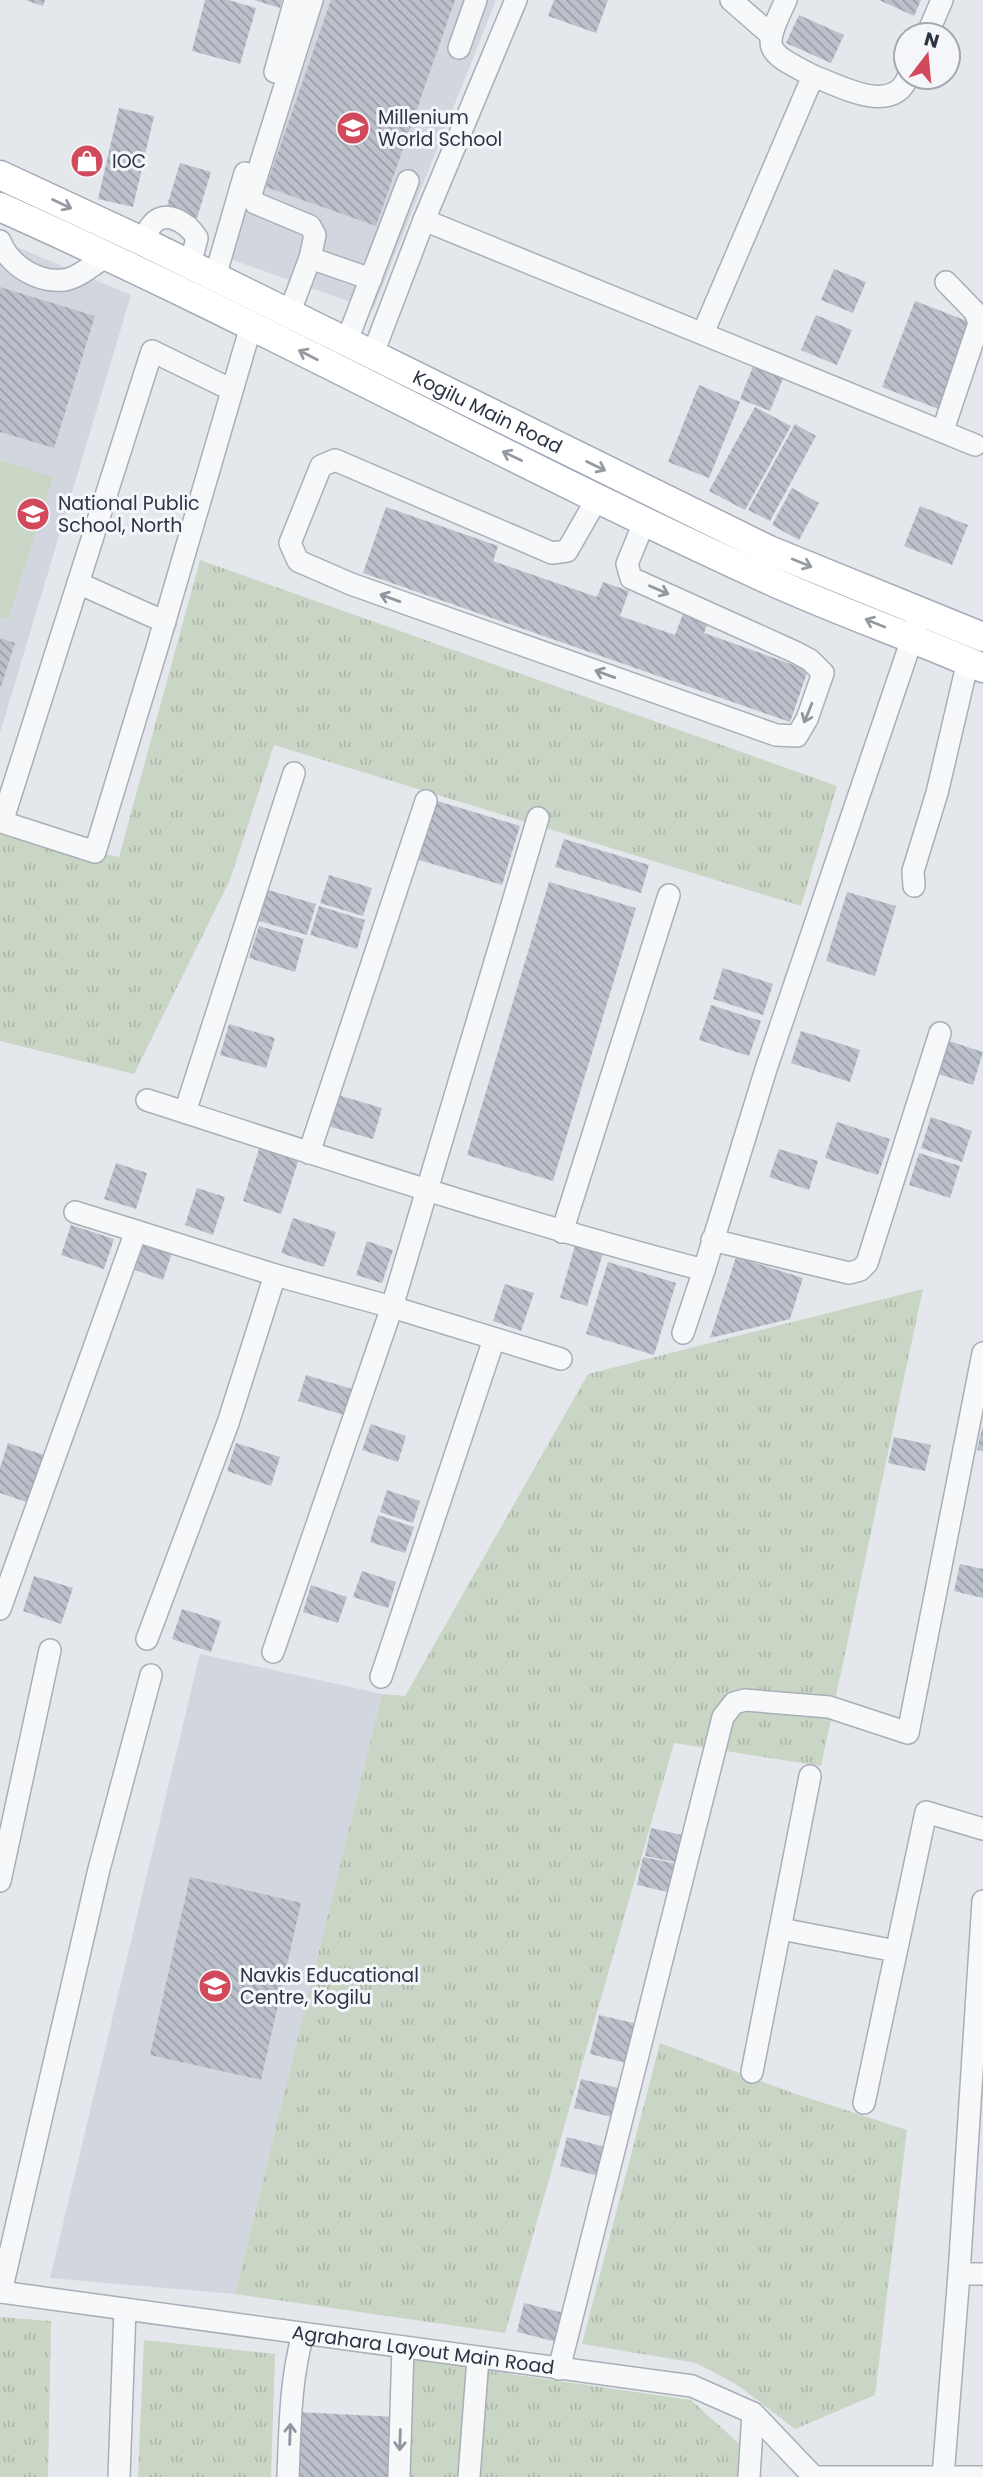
<svg xmlns="http://www.w3.org/2000/svg" width="983" height="2477" font-family="Poppins,sans-serif">
	<style>
		.built { fill: #d2d6de }
		.grass { fill: url(#grass-tufts) }
		.pitch { fill: #c9d6c5 }
		.building { fill: url(#building-back-hatch) }
		.lines { fill: none; stroke-linecap: round; stroke-linejoin: round }
		.minor-casing { stroke: #a9aeb7; stroke-width: 24 }
		.major-casing { stroke: #a3abb8; stroke-width: 31 }
		.minor { stroke: #f7f8fa; stroke-width: 21 }
		.major { stroke: #fff; stroke-width: 28 }
		.oneway { stroke: #959aa2 }
		.oneway2 { stroke: #9196a0 }
		.labels { text-anchor: middle; stroke-width: 6; stroke-linejoin: round; paint-order: stroke }
		.poi-label { font-size: 19px; fill: #2b3445; stroke: #f4f6f9; text-anchor: start }
		.street-label { font-size: 19px; fill: #2b3445; stroke: #f4f6f9 }
	</style>
	<defs>
		<pattern id="grass-tufts" width="24" height="20" patternUnits="userSpaceOnUse" patternTransform="scale(1.75)"><rect width="24" height="20" fill="#c9d6c5"/><path d="M3 7l-1-3M5 7V3M7 7l1-3M15 17l-1-3M17 17v-4M19 17l1-3" fill="none" stroke="#adb8ab"/></pattern>
		<pattern id="building-back-hatch" width="6" height="6" patternUnits="userSpaceOnUse" patternTransform="scale(1.75)"><rect width="6" height="6" fill="#bbc0ca"/><path d="M-1 5l2 2M0 0l6 6M5-1l2 2" fill="none" stroke="#989da6"/></pattern>
	</defs>
	<rect width="100%" height="100%" fill="#e4e7ec"/>
	<g class="built">
		<path d="M302,0H496L373,310L219,255Z"/>
		<path d="M0,240L131,295L0,733Z"/>
		<path d="M200,1654L382,1694L235,2294L50,2278Z"/>
	</g>
	<g class="grass">
		<path d="M200,560L837,786L801,906L274,745L230,880L134,1074L0,1041V833L119,857Z"/>
		<path d="M923,1289L821,1766L674,1743L505,2333L235,2294L382,1694L405,1696L588,1374Z"/>
		<path d="M660,2043L790,2092L907,2130L875,2395L795,2429L736,2384L696,2363L582,2344Z"/>
		<path d="M0,2317L51,2321L48,2477H0Z"/>
		<path d="M144,2340L275,2354L271,2477H138Z"/>
		<path d="M412,2360L691,2400L746,2450L743,2477H409Z"/>
	</g>
	<path class="pitch" d="M0,460L53,477L8,620L0,617Z"/>
	<g class="building">
		<path d="M25,0H45L43,6Z"/>
		<path d="M205,0H228L256,8L240,64L192,51Z"/>
		<path d="M254,0H282L280,8Z"/>
		<path d="M331,0H455L376,226L266,187Z"/>
		<path d="M554,0H608L596,33L548,16Z"/>
		<path d="M879,0H921L914,16Z"/>
		<path d="M799,15L844,35L831,63L786,43Z"/>
		<path d="M119,108L154,116L133,207L98,199Z"/>
		<path d="M180,163L211,172L197,218L166,209Z"/>
		<path d="M834,269L866,282L853,313L821,300Z"/>
		<path d="M0,287L95,316L54,448L0,432Z"/>
		<path d="M915,301L975,324L941,410L882,387Z"/>
		<path d="M816,315L852,330L837,365L801,350Z"/>
		<path d="M754,364L784,376L770,411L740,399Z"/>
		<path d="M699,385L740,402L709,478L668,462Z"/>
		<path d="M755,407L791,426L745,510L709,491Z"/>
		<path d="M795,424L816,436L770,521L748,510Z"/>
		<path d="M792,488L819,503L799,540L772,525Z"/>
		<path d="M920,506L968,525L952,565L904,546Z"/>
		<path d="M386,507L498,546L493,561L597,597L603,582L629,591L620,616L675,635L683,614L708,623L704,633L808,670L790,722L363,573Z"/>
		<path d="M0,638L15,643L1,687H0Z"/>
		<path d="M434,800L520,826L502,885L416,859Z"/>
		<path d="M564,839L649,865L641,893L555,867Z"/>
		<path d="M329,875L372,888L363,916L320,903Z"/>
		<path d="M549,882L636,908L553,1181L467,1155Z"/>
		<path d="M268,890L316,904L307,935L259,921Z"/>
		<path d="M847,892L896,906L875,976L826,961Z"/>
		<path d="M319,906L365,920L357,949L310,935Z"/>
		<path d="M259,926L304,939L295,972L249,958Z"/>
		<path d="M723,968L773,984L763,1015L713,999Z"/>
		<path d="M711,1005L761,1021L749,1056L699,1040Z"/>
		<path d="M229,1024L275,1038L266,1068L220,1055Z"/>
		<path d="M801,1031L860,1050L850,1082L791,1063Z"/>
		<path d="M949,1041L983,1052L973,1085L938,1074Z"/>
		<path d="M338,1095L382,1108L373,1139L328,1126Z"/>
		<path d="M931,1117L972,1131L962,1162L921,1148Z"/>
		<path d="M837,1122L890,1139L878,1175L825,1158Z"/>
		<path d="M260,1146L299,1159L281,1214L243,1201Z"/>
		<path d="M779,1149L818,1161L809,1190L769,1177Z"/>
		<path d="M919,1153L960,1166L950,1198L909,1185Z"/>
		<path d="M116,1163L147,1173L136,1209L104,1199Z"/>
		<path d="M197,1188L225,1197L213,1235L185,1225Z"/>
		<path d="M293,1218L336,1232L324,1267L281,1253Z"/>
		<path d="M71,1225L114,1239L104,1269L61,1255Z"/>
		<path d="M145,1240L173,1250L163,1280L135,1270Z"/>
		<path d="M367,1241L393,1250L382,1283L356,1275Z"/>
		<path d="M576,1242L604,1250L587,1306L560,1298Z"/>
		<path d="M736,1257L803,1278L790,1319L710,1338Z"/>
		<path d="M608,1262L676,1283L654,1355L586,1334Z"/>
		<path d="M505,1284L534,1293L521,1331L493,1321Z"/>
		<path d="M306,1375L352,1389L344,1415L298,1401Z"/>
		<path d="M371,1424L406,1436L398,1462L362,1450Z"/>
		<path d="M982,1428H983V1451L977,1450Z"/>
		<path d="M894,1437L931,1445L925,1471L888,1463Z"/>
		<path d="M8,1443L47,1456L32,1504L0,1493V1468Z"/>
		<path d="M236,1443L280,1457L271,1486L227,1471Z"/>
		<path d="M387,1490L420,1501L413,1523L380,1512Z"/>
		<path d="M378,1515L414,1527L405,1553L370,1542Z"/>
		<path d="M960,1564L983,1569V1598L954,1591Z"/>
		<path d="M362,1571L396,1582L388,1608L353,1597Z"/>
		<path d="M34,1576L73,1588L61,1624L23,1611Z"/>
		<path d="M311,1585L347,1597L338,1623L303,1612Z"/>
		<path d="M182,1609L221,1621L211,1652L172,1639Z"/>
		<path d="M651,1828L691,1837L685,1864L645,1856Z"/>
		<path d="M643,1857L683,1865L677,1894L637,1885Z"/>
		<path d="M190,1877L301,1903L261,2080L150,2055Z"/>
		<path d="M599,2015L637,2024L627,2063L590,2054Z"/>
		<path d="M581,2079L622,2089L616,2118L574,2108Z"/>
		<path d="M567,2137L606,2147L599,2176L560,2166Z"/>
		<path d="M524,2303L568,2314L561,2343L517,2332Z"/>
		<path d="M297,2412L396,2417L394,2477H295Z"/>
	</g>
	<g class="lines">
		<defs>
			<g id="minor">
				<path d="M731,0L770,34"/>
				<path d="M927,35L942,0"/>
				<path d="M459,48L476,0"/>
				<path d="M275,72L295,0"/>
				<path d="M813,76C841,86 892,116 908,77"/>
				<path d="M424,220L516,0"/>
				<path d="M0,241C9,265 37,283 64,280C79,278 95,263 108,255"/>
				<path d="M144,242C146,237 147,230 151,226C164,207 188,223 197,238L194,250L186,263"/>
				<path d="M310,258L371,279"/>
				<path d="M215,277L245,173"/>
				<path d="M289,314L310,258L315,235L310,226L255,203L251,194L312,0"/>
				<path d="M703,333L813,76C764,50 762,51 786,0"/>
				<path d="M346,343L408,181"/>
				<path d="M372,356L424,220L975,445"/>
				<path d="M232,390L152,351L2,822L95,852L157,648L251,326"/>
				<path d="M943,430L979,323L975,312L946,282"/>
				<path d="M598,497L567,551L552,553L335,460L321,466L290,543L298,561L351,584L776,735L797,736L807,719L823,673L810,660L795,652L631,578L627,564L645,520"/>
				<path d="M78,583L165,622"/>
				<path d="M914,886L913,871L937,793L968,661"/>
				<path d="M147,1100C332,1160 516,1221 704,1270L683,1333"/>
				<path d="M185,1112L294,773"/>
				<path d="M309,1153L426,801"/>
				<path d="M75,1212L136,1231"/>
				<path d="M562,1232L669,895"/>
				<path d="M712,1240L849,1273L860,1270L867,1263L940,1033"/>
				<path d="M704,1270L766,1069L917,624"/>
				<path d="M275,1275L392,1307L561,1359"/>
				<path d="M0,1609L136,1231L275,1275L228,1423L147,1639"/>
				<path d="M273,1652L392,1307L538,818"/>
				<path d="M381,1677L494,1339"/>
				<path d="M0,1881L50,1650"/>
				<path d="M781,1929L896,1951"/>
				<path d="M752,2072L810,1776"/>
				<path d="M864,2103L926,1812L983,1829"/>
				<path d="M959,2274H983"/>
				<path id="s1" d="M0,2292L692,2386L753,2413L814,2477"/>
				<path d="M1,2292L99,1869L151,1675"/>
				<path d="M559,2369L723,1717L734,1703L745,1700L829,1707L908,1733L983,1353"/>
				<path d="M119,2477L125,2309"/>
				<path d="M288,2477C290,2429 290,2380 303,2334"/>
				<path d="M399,2477L403,2347"/>
				<path d="M469,2477L478,2358"/>
				<path d="M749,2477L753,2413"/>
				<path d="M814,2477H983"/>
				<path d="M943,2477L959,2274L983,1901"/>
			</g>
			<g id="major">
				<path id="s2" d="M0,175L144,242L769,550L983,637"/>
				<path d="M0,207C256,321 501,457 756,574C830,609 908,635 983,668"/>
			</g>
		</defs>
		<use href="#minor" class="minor-casing"/>
		<use href="#major" class="major-casing"/>
		<use href="#minor" class="minor"/>
		<use href="#major" class="major"/>
	</g>
	<defs><path id="oneway-shaft" d="M-6 0H5M1.5-3L5.5 0L1.5 3" fill="none" stroke-width="1.6" stroke-linecap="round" stroke-linejoin="round" transform="scale(1.75)"/></defs>
	<g class="oneway">
		<use href="#oneway-shaft" transform="translate(62 204) rotate(25)"/>
		<use href="#oneway-shaft" transform="translate(308 355) rotate(-153)"/>
		<use href="#oneway-shaft" transform="translate(512 456) rotate(-154)"/>
		<use href="#oneway-shaft" transform="translate(596 466) rotate(26)"/>
		<use href="#oneway-shaft" transform="translate(802 563) rotate(22)"/>
		<use href="#oneway-shaft" transform="translate(875 623) rotate(-158)"/>
	</g>
	<g class="oneway2">
		<use href="#oneway-shaft" transform="translate(659 590) rotate(24)"/>
		<use href="#oneway-shaft" transform="translate(390 598) rotate(-160)"/>
		<use href="#oneway-shaft" transform="translate(605 674) rotate(-160)"/>
		<use href="#oneway-shaft" transform="translate(808 713) rotate(112)"/>
		<use href="#oneway-shaft" transform="translate(290 2434) rotate(-88)"/>
		<use href="#oneway-shaft" transform="translate(400 2440) rotate(92)"/>
	</g>
	<defs>
		<symbol id="school-disc" viewBox="-11 -11 22 22"><circle r="9.5" fill="#d1495b" stroke="#f4f6f9"/><path d="M0-5L7-2L0 1L-7-2ZM-4 1L0 2.5L4 1V4Q0 6-4 4Z" fill="#fff"/></symbol>
		<symbol id="shop-disc" viewBox="-11 -11 22 22"><circle r="9.5" fill="#d1495b" stroke="#f4f6f9"/><path d="M-5-2.5h2.3a2.7 3.5 0 0 1 5.4 0H5L5.5 6h-11ZM-1.5-2.5h3a1.5 2.3 0 0 0-3 0Z" fill="#fff"/></symbol>
	</defs>
	<g fill-rule="evenodd">
		<use href="#school-disc" x="334" y="109" width="38" height="38"/>
		<use href="#shop-disc" x="68" y="142" width="38" height="38"/>
		<use href="#school-disc" x="14" y="495" width="38" height="38"/>
		<use href="#school-disc" x="196" y="1967" width="38" height="38"/>
	</g>
	<g class="labels">
		<g class="poi-label">
			<text x="378" y="124">Millenium<tspan x="378" dy="22">World School</tspan></text>
			<text x="112" y="168">IOC</text>
			<text x="58" y="510">National Public<tspan x="58" dy="22">School, North</tspan></text>
			<text x="240" y="1982">Navkis Educational<tspan x="240" dy="22">Centre, Kogilu</tspan></text>
		</g>
		<g class="street-label">
			<text dy="7" stroke="none"><textPath href="#s2" startOffset="542">Kogilu Main Road</textPath></text>
			<text dy="7" stroke="none"><textPath href="#s1" startOffset="427">Agrahara Layout Main Road</textPath></text>
		</g>
	</g>
	<g transform="translate(927 56) rotate(16)"><circle r="33" fill="#f4f6f9" stroke="#a4a8b1" stroke-width="2"/>
	<path d="M0-5L12 26L0 18L-12 26Z" fill="#d1495b"/>
	<text y="-10" font-size="19" font-weight="bold" text-anchor="middle" fill="#2b3445">N</text>
	</g>
</svg>
